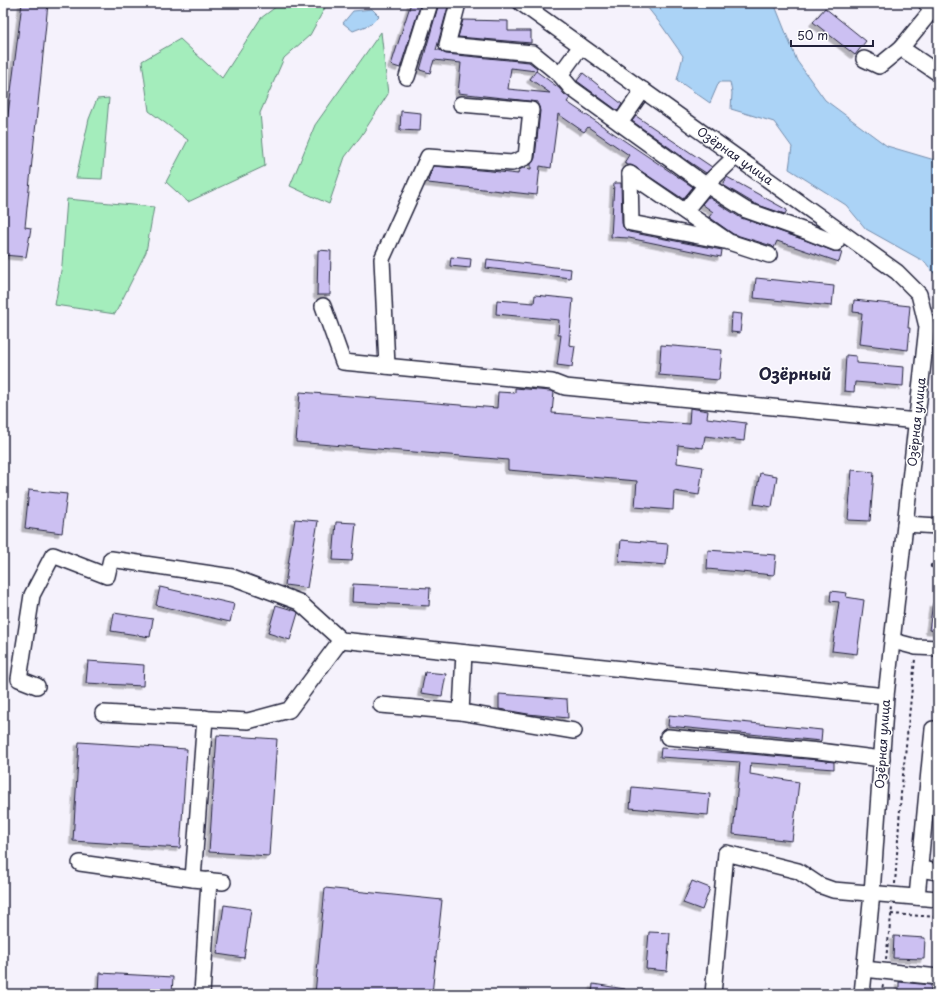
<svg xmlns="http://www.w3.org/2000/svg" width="941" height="997" font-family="'Playpen Sans',sans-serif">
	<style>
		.green { fill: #a4edbc; stroke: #63887c }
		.water { fill: #abd3f6; stroke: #748cab }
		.building { fill: #ccc0f2; stroke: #22223b; fill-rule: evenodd; filter: url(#shadow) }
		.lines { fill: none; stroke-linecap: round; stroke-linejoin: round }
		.minor-casing { stroke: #22223b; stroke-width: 18 }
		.path { stroke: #22223b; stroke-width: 2; stroke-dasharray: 3 3; stroke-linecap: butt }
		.minor { stroke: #fff; stroke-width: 15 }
		.rail-casing { stroke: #22223b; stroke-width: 4.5 }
		.rail { stroke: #fff; stroke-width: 3; stroke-dasharray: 9; stroke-linecap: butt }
		.labels { text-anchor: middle; stroke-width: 3; stroke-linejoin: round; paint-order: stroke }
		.street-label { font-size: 12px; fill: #22223b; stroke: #fff }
		.district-label { font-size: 16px; font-weight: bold; fill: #22223b; stroke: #fff }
	</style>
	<defs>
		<filter id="shadow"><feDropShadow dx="-3.5" dy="3.5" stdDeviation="0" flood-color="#0004"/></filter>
	</defs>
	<rect width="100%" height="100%" fill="#f5f2fc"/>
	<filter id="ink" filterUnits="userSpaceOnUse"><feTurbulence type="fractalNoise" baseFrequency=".025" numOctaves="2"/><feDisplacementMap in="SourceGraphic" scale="8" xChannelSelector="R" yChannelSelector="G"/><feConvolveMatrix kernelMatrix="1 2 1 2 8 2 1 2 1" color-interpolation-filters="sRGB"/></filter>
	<g filter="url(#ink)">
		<g class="green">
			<path d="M281,3H318L326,6L310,35L284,58L260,113L265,166L188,202L166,182L188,140L149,111L142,61L180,39L222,78L261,18Z"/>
			<path d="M381,32L388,94L361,136L345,157L329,204L290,186L315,125Z"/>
			<path d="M109,98L102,179L76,178L89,119L97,99Z"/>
			<path d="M67,199L154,207L146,252L115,314L55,305L62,265Z"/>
		</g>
		<g class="water">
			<path d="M644,3H774L797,61L825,100L887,146L938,161V278L925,262L866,229L846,205L789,169L792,147L774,122L731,109L732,93L730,82H719L710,103L677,80L683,56L662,26Z"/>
			<path d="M372,9L379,16L371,24L353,31L343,23L353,11Z"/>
		</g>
		<g class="building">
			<path d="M22,3H48L41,75L25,227L31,228L26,257L3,255V153L14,68V67Z"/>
			<path d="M411,3H421L400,68L391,65Z"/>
			<path d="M439,3H449L436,50H440L442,52L446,54L529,62L537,68L536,71L559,88L564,94L570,98L567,102L693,187L683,199L635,167L631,165H628L624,163L629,155L588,127L584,132L558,114L551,168L540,166L537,195L428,183L429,177L434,166L491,171L518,174L519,170L523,168L531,169V164L533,162L535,158L540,111L539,107L538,105V102L458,93L461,63L434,60L430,73L420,70ZM511,68L536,71L530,79L550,93L508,89Z"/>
			<path d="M825,8L866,41L855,55L813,22Z"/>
			<path d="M463,20L508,21V31H531V43L458,37Z"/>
			<path d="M583,73L622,104L618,111L577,81Z"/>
			<path d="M401,111L421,113L420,131L400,130Z"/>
			<path d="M636,116L712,167L706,173L691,163L632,121Z"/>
			<path d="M727,177L787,210L785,214L755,204L723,185Z"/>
			<path d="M614,183H621L622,223L623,227L626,230L629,232L722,250L721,257L629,238L611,237Z"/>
			<path d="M708,197L741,218L805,240L833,251L842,252L839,262L777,241L774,248L772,246L733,234L709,217L713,212L702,204Z"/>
			<path d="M318,250L331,251L330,295H317Z"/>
			<path d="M451,257L471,259L470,268L450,266Z"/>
			<path d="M487,259L571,269L570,278L486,268Z"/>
			<path d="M756,278L834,286L832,306L754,298Z"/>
			<path d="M535,295L573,299L569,345L575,346L572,367L557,365L561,335H558L559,320L496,314L497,300L534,303Z"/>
			<path d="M854,300L910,306L908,328H910L908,350L859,344L862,313L853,312Z"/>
			<path d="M732,313L742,314L740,333L731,332Z"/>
			<path d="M661,345L722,350L719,380L659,375Z"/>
			<path d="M846,355L856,356V363L904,367L903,386L855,382L854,392L844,391Z"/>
			<path d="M515,388L550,391L554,392L552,413L689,424L690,408L708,411L707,418L746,423L744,441L705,436L703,448L678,445L677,463L703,467L699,495L674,491L673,510L635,507L637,481L508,470V460L296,442L300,392L497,408L498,392L515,393Z"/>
			<path d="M852,470L874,472L870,521L848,520Z"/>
			<path d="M760,473L777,476L772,507L754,504Z"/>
			<path d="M29,490L67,494L62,533L25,528Z"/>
			<path d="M295,519L318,521L307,588L285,585Z"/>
			<path d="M336,522L356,523L352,561L333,560Z"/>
			<path d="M621,540L668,544L666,565L619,561Z"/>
			<path d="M708,550L776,555L774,575L707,569Z"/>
			<path d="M353,584L430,588L429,606L352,602Z"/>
			<path d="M160,587L234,604L230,622L156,605Z"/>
			<path d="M831,591L847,593L846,597L864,600L857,654L832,651L839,602L830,601Z"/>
			<path d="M933,603H938V631L929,630Z"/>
			<path d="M276,605L296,611L298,613L290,640L268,633Z"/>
			<path d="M114,613L153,619L150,637L111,631Z"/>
			<path d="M88,661L144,665L143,686L86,683Z"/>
			<path d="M425,672L446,674L442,696L421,693Z"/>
			<path d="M499,694L567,699L568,718L528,714L499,709Z"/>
			<path d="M669,715L822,730L821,741L668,726Z"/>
			<path d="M217,735L277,739L269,856L209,852Z"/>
			<path d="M79,742L187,749L180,848L73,841Z"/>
			<path d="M661,748L750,754L818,760L834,762V769L751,763L750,774L799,782L792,841L733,834L740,762L660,757Z"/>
			<path d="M632,787L710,794L708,815L630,808Z"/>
			<path d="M692,881L710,888L702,910L683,903Z"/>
			<path d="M325,888L442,900L432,994H315Z"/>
			<path d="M224,905L251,909L244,958L217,954Z"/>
			<path d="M649,932L670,933L667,971L646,969Z"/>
			<path d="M894,936L925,938L924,959L893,958Z"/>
			<path d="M100,973L173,977L172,994H99Z"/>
			<path d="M899,982L931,985V994H899Z"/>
			<path d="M593,984L625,989V994H592Z"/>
		</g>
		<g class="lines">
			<defs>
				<g id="minor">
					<path d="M458,3L447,45L533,53L560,75L571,88L700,181L746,210L808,232L836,243"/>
					<path id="s1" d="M521,3L897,272L919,294L927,327L886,696L872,893L862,994"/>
					<path d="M901,48L938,73"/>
					<path d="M864,59L879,66L901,48L932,10L926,3"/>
					<path d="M560,75L581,46"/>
					<path d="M407,77L430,3"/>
					<path d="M620,123L643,90"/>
					<path d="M630,174L729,242L769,255"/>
					<path d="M630,174L631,223L724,241"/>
					<path d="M685,211L706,185L735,157"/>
					<path d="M323,306L343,362L552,382L565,387L917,421"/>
					<path d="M387,366L382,259L428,157L512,163L526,157L531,110L461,104"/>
					<path d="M905,524L938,526"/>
					<path d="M893,641L916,647L938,648"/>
					<path d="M37,686L19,679L32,595L53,555L107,576L111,559L232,577L299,602L341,640L886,696"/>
					<path d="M381,705L461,712L574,731"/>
					<path d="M461,712L464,653"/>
					<path d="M103,713L248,721L289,710L341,640"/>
					<path d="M668,737L819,751L882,759"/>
					<path d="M80,863L193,879L223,882"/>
					<path d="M920,869L938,872"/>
					<path d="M193,879L205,718"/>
					<path d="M917,897L933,729L938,730"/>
					<path d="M864,969L938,977"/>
					<path d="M202,994L209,880"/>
					<path d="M713,994L726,853L798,871L819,885L833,890L938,899"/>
				</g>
			</defs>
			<use href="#minor" class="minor-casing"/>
			<g class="path">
				<path d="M895,884L901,794L915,659"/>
				<path d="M891,914L938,917"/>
				<path d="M886,959L892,908"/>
				<path d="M937,965L938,952"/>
				<path d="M882,994L883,983"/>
			</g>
			<use href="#minor" class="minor"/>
			<defs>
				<path id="rail" d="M932,566H938"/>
			</defs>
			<use href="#rail" class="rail-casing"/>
			<use href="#rail" class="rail"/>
		</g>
	</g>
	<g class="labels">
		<g class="street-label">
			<text dy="4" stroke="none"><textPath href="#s1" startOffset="263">Озёрная улица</textPath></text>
			<text transform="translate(917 422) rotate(-84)" y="4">Озёрная улица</text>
			<text transform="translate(883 744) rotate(-86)" y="4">Озёрная улица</text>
		</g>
		<g class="district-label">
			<text x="795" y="380">Озёрный</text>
		</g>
	</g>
	<rect width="941" height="997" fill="none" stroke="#fff" stroke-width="16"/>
	<rect x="8" y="8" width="925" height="981" fill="none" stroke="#22223b" stroke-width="1.5" filter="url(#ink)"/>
	<path d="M791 40v6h82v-6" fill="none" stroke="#22223b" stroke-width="2"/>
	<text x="797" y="40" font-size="12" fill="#22223b" stroke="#ffffff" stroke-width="3" paint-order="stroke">50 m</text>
</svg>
